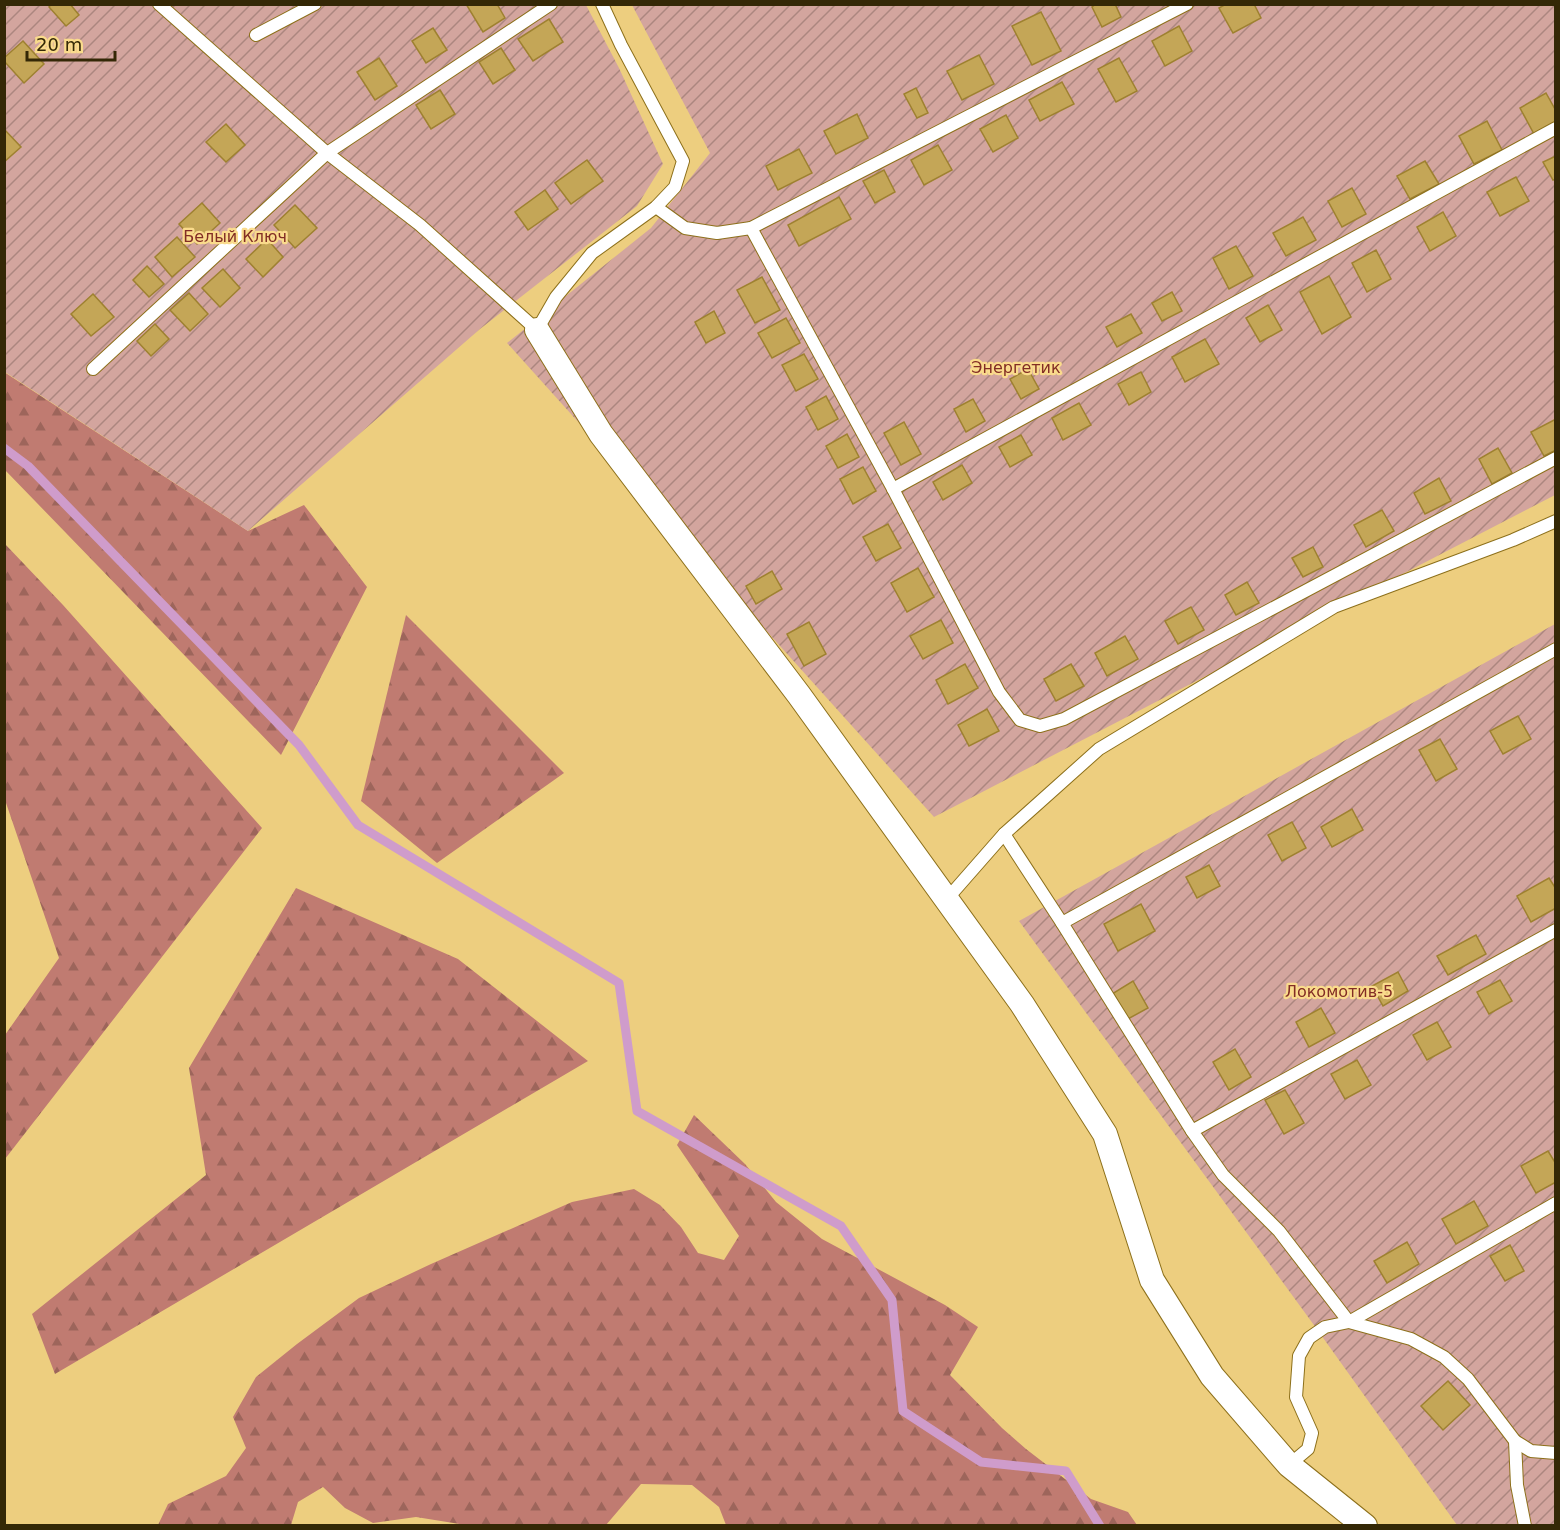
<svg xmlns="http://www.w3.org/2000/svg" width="1560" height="1530" font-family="'DejaVu Sans',sans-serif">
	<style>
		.forest { fill: url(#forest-firs) }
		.garden { fill: url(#garden-furrows) }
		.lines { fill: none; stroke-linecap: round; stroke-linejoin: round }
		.stream { stroke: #cf9ccb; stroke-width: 9 }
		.building { fill: #c4a657; stroke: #9e8130; stroke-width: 1.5 }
		.service-casing { stroke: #8d701b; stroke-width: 14 }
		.minor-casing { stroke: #8d701b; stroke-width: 26 }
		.service { stroke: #fff; stroke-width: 12 }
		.minor { stroke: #fff; stroke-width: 24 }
		.labels { text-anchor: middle; stroke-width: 4.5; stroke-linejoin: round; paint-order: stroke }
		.park-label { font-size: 16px; fill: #822d25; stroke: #fadb8c }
	</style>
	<defs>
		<pattern id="forest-firs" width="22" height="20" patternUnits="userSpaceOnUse" patternTransform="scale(1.5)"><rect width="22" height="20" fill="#c07b71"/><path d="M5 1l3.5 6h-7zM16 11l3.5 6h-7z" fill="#9d655b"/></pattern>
		<pattern id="garden-furrows" width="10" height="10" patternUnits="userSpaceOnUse" patternTransform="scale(1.5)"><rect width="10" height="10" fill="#d3a59e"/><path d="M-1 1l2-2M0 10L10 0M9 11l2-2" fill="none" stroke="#ac867f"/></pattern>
	</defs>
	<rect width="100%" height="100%" fill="#edce7f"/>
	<g class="forest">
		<path d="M4,372L248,531L304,505L367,587L281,755L5,470Z"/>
		<path d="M5,544L63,605L262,828L5,1159V1035L59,958L5,800Z"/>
		<path d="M406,615L564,773L437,863L361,801Z"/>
		<path d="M296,888L458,959L588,1061L55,1374L32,1314L206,1175L189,1068Z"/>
		<path d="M694,1115L745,1164L776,1202L822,1239L945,1305L978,1327L950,1375L1002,1428L1026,1449L1091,1499L1128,1512L1137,1525H726L719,1507L692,1485L641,1484L606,1525L472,1526L416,1517L373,1523L345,1508L323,1487L298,1502L291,1525H158L168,1504L226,1476L246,1448L233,1417L256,1377L297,1344L359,1298L431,1264L572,1202L634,1189L660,1205L681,1227L698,1253L724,1260L739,1236L677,1145Z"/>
	</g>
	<g class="garden">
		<path d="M4,5H586L619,68L663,164L637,206L480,329L248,531L5,372Z"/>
		<path d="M632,5H1555V495L934,817L507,343L651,228L710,153Z"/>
		<path d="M1555,624V1525H1457L1311,1321L1019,921Z"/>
	</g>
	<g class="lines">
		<path class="stream" d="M4,448L28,466L299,745L358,825L619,983L637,1111L841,1226L892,1300L903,1411L981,1462L1066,1471L1100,1526"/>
	</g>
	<g class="building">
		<path d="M51,4H70L79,15L66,26L49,7Z"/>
		<path d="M466,4H497L505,18L483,32Z"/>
		<path d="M1096,4H1115L1121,17L1102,27L1092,7Z"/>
		<path d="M1226,4H1254L1261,18L1233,33L1219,8Z"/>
		<path d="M1041,12L1061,51L1032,65L1012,26Z"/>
		<path d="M549,19L563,42L533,61L518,39Z"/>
		<path d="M1179,26L1192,51L1165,66L1152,41Z"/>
		<path d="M433,28L447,50L426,63L412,41Z"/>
		<path d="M23,41L44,64L24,83L4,61V58Z"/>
		<path d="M501,48L515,70L493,84L479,62Z"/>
		<path d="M979,55L994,84L962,100L947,71Z"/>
		<path d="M379,58L397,86L375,100L357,72Z"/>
		<path d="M1119,58L1137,91L1116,102L1098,69Z"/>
		<path d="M1062,82L1074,104L1040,121L1029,100Z"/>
		<path d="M916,88L928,113L917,118L904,94Z"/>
		<path d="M440,90L455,114L431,129L416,105Z"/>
		<path d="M1546,93L1556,111V122L1534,134L1520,108Z"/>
		<path d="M857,114L868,138L836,154L824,131Z"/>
		<path d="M1006,115L1018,138L993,152L980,129Z"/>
		<path d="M1487,121L1502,150L1474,164L1459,136Z"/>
		<path d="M226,124L245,145L226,162L206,142Z"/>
		<path d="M4,129L21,147L4,162Z"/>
		<path d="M938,145L952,170L924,185L911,160Z"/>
		<path d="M799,149L812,173L778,190L766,166Z"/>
		<path d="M1556,156V179L1553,180L1543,162Z"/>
		<path d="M587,160L603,181L571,204L555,183Z"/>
		<path d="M1425,161L1439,184L1410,199L1397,176Z"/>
		<path d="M884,170L895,192L875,203L863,181Z"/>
		<path d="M1516,177L1529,201L1500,216L1487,192Z"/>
		<path d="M1352,188L1366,214L1342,227L1328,201Z"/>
		<path d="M545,190L558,209L528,230L515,212Z"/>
		<path d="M839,197L851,219L799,246L788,225Z"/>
		<path d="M202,203L220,223L197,244L179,224Z"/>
		<path d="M295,205L317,228L295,248L274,225Z"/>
		<path d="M1443,212L1456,236L1430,251L1417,227Z"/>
		<path d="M1303,217L1316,240L1286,256L1273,233Z"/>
		<path d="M177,237L195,257L172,277L155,257Z"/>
		<path d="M267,239L283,257L263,277L246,259Z"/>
		<path d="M1236,246L1253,276L1229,289L1213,258Z"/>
		<path d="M1376,250L1391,279L1367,292L1352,263Z"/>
		<path d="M147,266L164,284L149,297L133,280Z"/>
		<path d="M223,269L240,288L220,307L202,288Z"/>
		<path d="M1329,276L1351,317L1322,334L1300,292Z"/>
		<path d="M762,277L780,310L755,323L737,290Z"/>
		<path d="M1172,292L1182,311L1162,321L1152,303Z"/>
		<path d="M189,293L208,314L190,331L170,310Z"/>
		<path d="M93,294L114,317L91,336L71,314Z"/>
		<path d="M1268,305L1282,330L1260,342L1246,318Z"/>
		<path d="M714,311L725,333L706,343L695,322Z"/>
		<path d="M1131,314L1142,333L1117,347L1106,327Z"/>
		<path d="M786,318L800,343L772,358L758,333Z"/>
		<path d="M155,324L169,339L151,356L137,341Z"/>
		<path d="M1205,339L1219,364L1185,382L1172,357Z"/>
		<path d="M804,354L818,379L796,391L782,365Z"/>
		<path d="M1028,369L1039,389L1021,399L1010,379Z"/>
		<path d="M1141,372L1151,392L1129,405L1118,384Z"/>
		<path d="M826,396L838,419L818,430L806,407Z"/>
		<path d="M973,399L985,421L966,432L954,409Z"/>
		<path d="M1079,403L1091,425L1063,440L1052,418Z"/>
		<path d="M1556,419V450L1544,456L1531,432Z"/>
		<path d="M904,422L921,454L901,465L884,433Z"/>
		<path d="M847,434L859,457L838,468L826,446Z"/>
		<path d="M1021,435L1032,455L1010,467L999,447Z"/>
		<path d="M1498,448L1512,473L1492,484L1479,459Z"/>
		<path d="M962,465L972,483L943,500L933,482Z"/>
		<path d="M863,467L876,491L853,504L840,479Z"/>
		<path d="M1439,478L1451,501L1425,514L1414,493Z"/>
		<path d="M1382,510L1394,531L1366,547L1354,525Z"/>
		<path d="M888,524L901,548L876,561L863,537Z"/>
		<path d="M1313,547L1323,567L1303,577L1292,558Z"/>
		<path d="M918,568L934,597L907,612L891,583Z"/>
		<path d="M772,571L782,589L756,604L746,586Z"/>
		<path d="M1247,582L1259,603L1236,615L1225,595Z"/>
		<path d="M1191,607L1204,630L1178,644L1165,621Z"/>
		<path d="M941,620L953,643L923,659L910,636Z"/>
		<path d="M809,622L826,654L804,666L787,634Z"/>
		<path d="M1125,636L1138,659L1107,676L1095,653Z"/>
		<path d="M965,664L978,688L948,704L936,680Z"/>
		<path d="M1071,664L1084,686L1056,701L1044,679Z"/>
		<path d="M987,709L999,731L969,746L958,725Z"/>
		<path d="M1518,716L1531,739L1503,754L1490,731Z"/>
		<path d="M1440,739L1457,769L1436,781L1419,750Z"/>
		<path d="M1352,809L1363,830L1332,847L1321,827Z"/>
		<path d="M1292,822L1306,848L1282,861L1268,835Z"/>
		<path d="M1209,865L1220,886L1197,898L1186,877Z"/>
		<path d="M1549,878L1556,889V908L1531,922L1517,896Z"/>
		<path d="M1141,904L1155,931L1118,951L1104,924Z"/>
		<path d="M1476,935L1486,954L1448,975L1437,956Z"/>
		<path d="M1398,972L1408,991L1383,1006L1372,986Z"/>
		<path d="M1500,980L1512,1001L1489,1014L1477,992Z"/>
		<path d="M1133,981L1148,1008L1126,1020L1112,994Z"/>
		<path d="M1321,1008L1335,1033L1309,1047L1296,1022Z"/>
		<path d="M1437,1022L1451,1047L1427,1060L1413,1035Z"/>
		<path d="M1235,1049L1251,1077L1229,1090L1213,1062Z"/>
		<path d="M1357,1060L1371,1085L1345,1099L1331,1074Z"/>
		<path d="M1285,1090L1304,1123L1284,1134L1265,1100Z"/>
		<path d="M1548,1151L1556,1164V1182L1536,1193L1521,1166Z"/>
		<path d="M1474,1201L1488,1226L1456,1244L1442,1219Z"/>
		<path d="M1407,1242L1419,1264L1387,1283L1374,1261Z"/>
		<path d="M1510,1245L1524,1271L1505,1281L1490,1256Z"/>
		<path d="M1448,1381L1470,1405L1443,1430L1421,1406Z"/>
	</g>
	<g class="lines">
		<defs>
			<g id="service">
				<path d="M159,4L327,153L420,225L537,330L556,297L592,253L656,207L675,187L683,161L621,45L602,4"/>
				<path d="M256,35L315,4"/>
				<path d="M1556,128L893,489L999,692L1020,720L1040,726L1064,719L1556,458"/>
				<path d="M656,207L685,228L717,233L751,228L1187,4"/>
				<path d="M751,228L893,489"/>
				<path d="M93,369L327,153L551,4"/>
				<path d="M1004,834L1062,923L1556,649"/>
				<path d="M947,899L1004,834L1099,749L1334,607L1513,540L1556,521"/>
				<path d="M1062,923L1192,1131"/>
				<path d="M1556,1203L1349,1322L1411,1339L1444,1357L1468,1379L1515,1441L1531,1451L1556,1453"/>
				<path d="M1515,1441L1517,1485L1525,1526"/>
				<path d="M1289,1465L1308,1449L1312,1433L1296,1397L1299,1356L1309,1338L1325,1327L1349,1322L1279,1231L1223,1175L1192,1131L1556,930"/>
			</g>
			<path id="minor" d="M537,330L601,434L799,695L1022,1004L1105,1134L1152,1280L1212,1376L1289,1465L1365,1526"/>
		</defs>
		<use href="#service" class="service-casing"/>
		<use href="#minor" class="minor-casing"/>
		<use href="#service" class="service"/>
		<use href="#minor" class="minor"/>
	</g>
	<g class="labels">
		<g class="park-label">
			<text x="235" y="242">Белый Ключ</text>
			<text x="1016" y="373">Энергетик</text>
			<text x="1339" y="997">Локомотив-5</text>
		</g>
	</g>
	<rect width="1560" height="1530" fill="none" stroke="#342806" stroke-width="12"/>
	<path d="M27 51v9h88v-9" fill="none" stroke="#342806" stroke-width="3"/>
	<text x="36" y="51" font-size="18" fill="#342806" stroke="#fadb8c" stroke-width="4.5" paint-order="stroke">20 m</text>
</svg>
